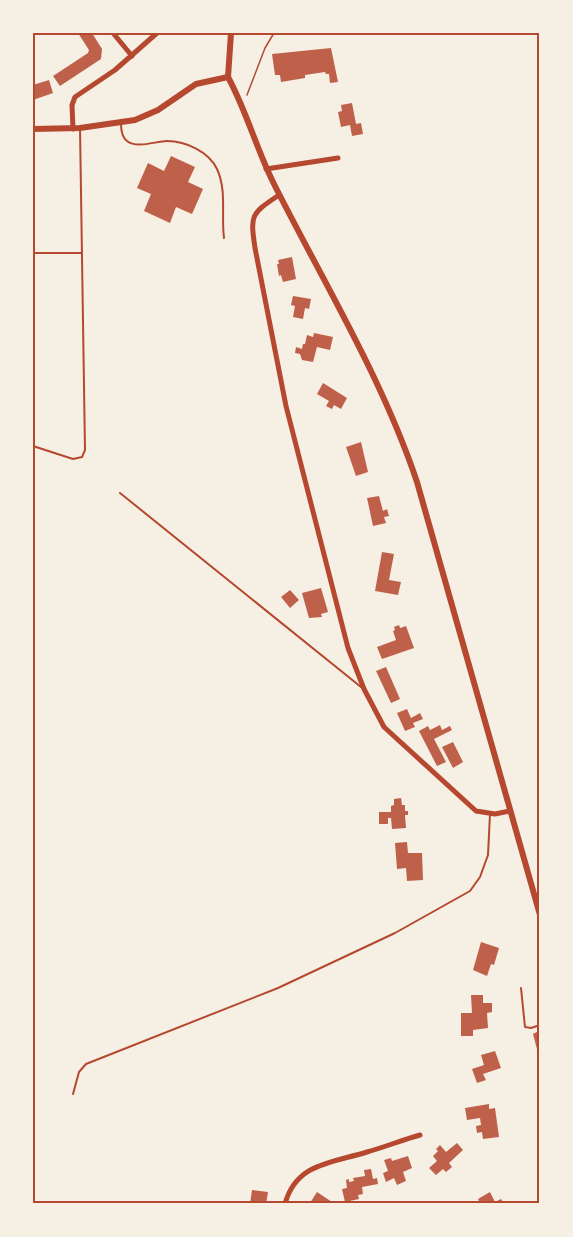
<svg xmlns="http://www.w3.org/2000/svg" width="573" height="1237" font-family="'Sofia Sans Condensed',sans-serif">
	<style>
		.building { fill: #bf614a }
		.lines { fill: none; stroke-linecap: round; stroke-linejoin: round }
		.path { stroke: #b5482f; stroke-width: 1.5 }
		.service { stroke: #b5482f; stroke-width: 2 }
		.minor { stroke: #b5482f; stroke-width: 5 }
		.tertiary { stroke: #b5482f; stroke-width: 6 }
		.neatline { fill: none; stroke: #b5482f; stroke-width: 2 }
	</style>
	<rect width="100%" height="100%" fill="#f6efe4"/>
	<g class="building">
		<path d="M78,33H92L102,49L101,59L60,86L53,76L88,53L89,50Z"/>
		<path d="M331,48L338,82L330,83L329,74H326L325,72L305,75V78L281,82L280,75H275L272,54Z"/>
		<path d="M49,80L53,93L33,100V85Z"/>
		<path d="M352,103L356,124L361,123L363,134L352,136L350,125L341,127L338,112L342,111L341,105Z"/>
		<path d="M171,156L195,167L188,182L203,189L192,214L176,207L170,223L144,211L151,194L137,188L148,163L164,171Z"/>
		<path d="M292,257L296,279L283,282L281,275L279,276L277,264H279L278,260Z"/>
		<path d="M293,296L311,299L309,309L305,308L303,319L293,317L295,306L291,305Z"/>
		<path d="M314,333L333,337L330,350L317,347L313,362L302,360L300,354L295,353L296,347L302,349L303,344H305L307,335L313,337Z"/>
		<path d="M323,383L347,398L341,409L334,405L332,409L326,406L329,401L317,394Z"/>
		<path d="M361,442L368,472L356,476L346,447Z"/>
		<path d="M379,496L383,511L387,509L389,516L384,517L386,523L373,526L367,498Z"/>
		<path d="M382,552L394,554L389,580L401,582L398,595L375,591Z"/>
		<path d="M321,588L328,612L321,614L322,617L309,618L302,593Z"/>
		<path d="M290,590L299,600L290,608L281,597Z"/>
		<path d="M399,625L400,628L406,626L414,648L382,659L377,647L396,640L393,631L395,630L394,627Z"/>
		<path d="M386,667L400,699L391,703L376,671Z"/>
		<path d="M407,709L411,718L420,713L423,719L413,723L415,727L405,731L397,713Z"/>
		<path d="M440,725L442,730L450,726L452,730L434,739L446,762L437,766L419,731L428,726L430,730Z"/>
		<path d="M453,742L463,762L453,768L442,747Z"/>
		<path d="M401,798L402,805H405V811H408V815H405L406,828L392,829L391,818H388V824H379V812H391V806L394,805V799Z"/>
		<path d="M407,842L408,853H422L423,880L407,881L406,868L397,869L395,843Z"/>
		<path d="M481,942L499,948L494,965L491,964L487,976L473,970Z"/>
		<path d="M471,995H483V1003H492V1012L487,1013L488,1028L473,1030V1036H461V1013H472Z"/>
		<path d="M539,1031L540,1052L538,1053L533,1034Z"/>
		<path d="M495,1051L501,1068L483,1074L486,1080L477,1083L472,1069L484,1065L481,1055Z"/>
		<path d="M489,1104V1109L495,1108L499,1137L483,1139L482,1132L477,1133L476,1126L481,1125L480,1118L467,1120L465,1108Z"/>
		<path d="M457,1143L463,1150L449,1163L452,1167L446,1172L443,1169L436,1175L429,1168L437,1161L433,1156L438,1151L436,1149L440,1145L446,1152Z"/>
		<path d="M408,1156L412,1168L403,1172L406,1181L397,1185L394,1178L386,1182L383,1173L388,1171L384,1160L391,1158L392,1161Z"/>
		<path d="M371,1169L373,1179L377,1178L378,1184L362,1187L363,1194L358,1195L359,1199L345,1202L342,1189L347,1188L346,1180L349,1179V1182L354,1181L353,1178L365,1176L364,1170Z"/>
		<path d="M252,1190L268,1192L266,1204H250Z"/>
		<path d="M317,1192L332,1202L330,1204L310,1203Z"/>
		<path d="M490,1192L495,1202L501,1199L504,1204H480L478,1199Z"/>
	</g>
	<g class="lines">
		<path class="path" d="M247,95L265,48L274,33"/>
		<g class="service">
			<path d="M121,124C121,130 122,137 127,141C137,149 156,141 167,141C186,141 209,152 217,169C227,190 221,216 224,238"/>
			<path d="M33,253H81"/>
			<path d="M33,446L73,459L82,457L85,450L80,128"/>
			<path d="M120,493L361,687"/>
			<path d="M521,988L525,1027L531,1028L540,1025"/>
			<path d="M73,1094L79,1072L86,1064L278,988L395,933L470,891L480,877L488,855L490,814"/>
		</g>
		<g class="minor">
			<path d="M113,33L132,56"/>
			<path d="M73,129L72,105L75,97L115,70L157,33"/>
			<path d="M266,169L338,158"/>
			<path d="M279,195C251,214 250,214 255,248L286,406L348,648L364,689L384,727L476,811L495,814L510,811"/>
			<path d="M285,1204C296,1163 332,1163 367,1152C385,1147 402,1140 420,1135"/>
		</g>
		<g class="tertiary">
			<path d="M228,77C247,112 257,151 275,186C324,283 382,378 417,482L540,915"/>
			<path d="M228,77L231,33"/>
			<path d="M33,129L80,128L135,120L158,110L196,84L228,77"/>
		</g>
	</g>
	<rect width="573" height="1237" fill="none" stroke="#f6efe4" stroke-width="69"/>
	<rect x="34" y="34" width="504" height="1168" class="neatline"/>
</svg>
